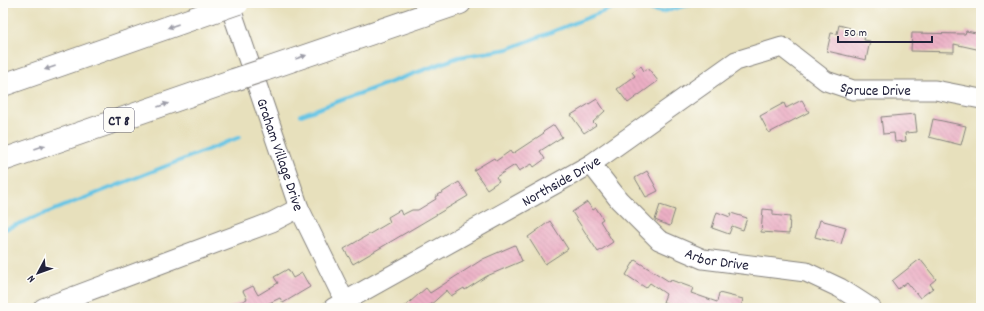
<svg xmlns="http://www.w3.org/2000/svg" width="984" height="311" font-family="Dekko,sans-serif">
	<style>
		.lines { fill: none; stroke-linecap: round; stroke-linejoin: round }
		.stream { stroke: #66c5e5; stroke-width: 4 }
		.building { fill: url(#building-back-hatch) }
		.minor-casing { stroke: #84817c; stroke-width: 21 }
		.highway-casing { stroke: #84817c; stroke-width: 24 }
		.minor { stroke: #fff; stroke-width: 19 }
		.highway { stroke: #fff; stroke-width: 22 }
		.highway-bridge-casing { stroke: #84817c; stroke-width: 24; stroke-linecap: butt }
		.highway-bridge { stroke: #fff; stroke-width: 22 }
		.oneway { fill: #9c9ca7 }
		.labels { text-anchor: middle; stroke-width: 3.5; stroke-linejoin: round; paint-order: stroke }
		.shield { fill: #fdfcf7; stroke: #646373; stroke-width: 1 }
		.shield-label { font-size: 14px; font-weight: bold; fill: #22223b }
		.street-label { font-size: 15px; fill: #22223b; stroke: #fdfcf7 }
	</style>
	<defs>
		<pattern id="building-back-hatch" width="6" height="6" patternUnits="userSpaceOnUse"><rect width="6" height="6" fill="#ebafc4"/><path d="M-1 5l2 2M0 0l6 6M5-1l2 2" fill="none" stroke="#c996a9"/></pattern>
	</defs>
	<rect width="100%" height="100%" fill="#fdfcf7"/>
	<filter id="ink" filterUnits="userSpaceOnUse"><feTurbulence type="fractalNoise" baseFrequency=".025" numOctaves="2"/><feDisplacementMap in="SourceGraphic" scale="8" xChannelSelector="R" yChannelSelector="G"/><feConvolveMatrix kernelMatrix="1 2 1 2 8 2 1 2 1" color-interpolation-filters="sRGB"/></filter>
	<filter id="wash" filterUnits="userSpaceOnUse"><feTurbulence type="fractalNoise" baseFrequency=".012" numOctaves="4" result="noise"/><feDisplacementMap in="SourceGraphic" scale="16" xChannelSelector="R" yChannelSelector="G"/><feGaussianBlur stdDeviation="0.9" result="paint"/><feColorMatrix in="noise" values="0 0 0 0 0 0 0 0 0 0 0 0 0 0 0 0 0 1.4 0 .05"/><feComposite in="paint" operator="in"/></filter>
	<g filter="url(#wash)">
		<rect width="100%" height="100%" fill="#e7e0bc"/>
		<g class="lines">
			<g class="stream">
				<path d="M301,115L459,57L508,49L625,3L661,12L696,3"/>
				<path d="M3,230L240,137"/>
			</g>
		</g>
		<g id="blocks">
			<g class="building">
				<path d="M839,25L850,28L849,32L865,35L864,40L870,41L866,60L827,51L831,33L837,34Z"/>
				<path d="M966,31L981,34V50L954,44V52L911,51L912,33L965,34Z"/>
				<path d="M641,66L644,71L648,68L658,81L628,103L617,89L635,76L632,72Z"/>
				<path d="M597,99L605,111L593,122L596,125L584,133L571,115Z"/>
				<path d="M802,100L809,112L769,133L760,116L784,103L786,108Z"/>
				<path d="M915,114L917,132L905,133L906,141L895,142L894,133L883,134L881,117Z"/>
				<path d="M933,119L966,126L961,145L929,137Z"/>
				<path d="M554,125L562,137L540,151L545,159L534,167L532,164L519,171L515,165L496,177L499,181L487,189L474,170L494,158L496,161L510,151L512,154L544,133L543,132Z"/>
				<path d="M647,171L658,191L646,197L635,178Z"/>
				<path d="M459,182L468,196L353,264L344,249L390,222L388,217L400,210L402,215L412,210H418L436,199L435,197Z"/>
				<path d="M587,202L593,210L596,208L603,219L600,221L613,242L598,252L572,212Z"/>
				<path d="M660,205L675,210L670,226L655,220Z"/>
				<path d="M763,209L773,210V215L790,217L789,234L761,232Z"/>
				<path d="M717,212L730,217L731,213L747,218L743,230L732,226L729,234L712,228Z"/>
				<path d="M820,220L846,227L841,244L815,237Z"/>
				<path d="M550,221L568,249L545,264L528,237Z"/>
				<path d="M515,245L522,261L487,276L465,290L464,288L451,296L447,290L427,308H403L426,288L430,293L483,259Z"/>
				<path d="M920,259L936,279L930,284L933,288L920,298L907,282L898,289L892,281Z"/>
				<path d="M635,260L670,282L671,280L693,288L691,293L717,302L719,293L743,299L741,308H679L663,302L666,294L650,283L646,288L626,275Z"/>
				<path d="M288,269L293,278L302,273L310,287L283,303L280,298L259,308H228L247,299L243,291L253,286L258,295L278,283L274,277Z"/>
			</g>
		</g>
	</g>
	<g filter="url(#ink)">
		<use href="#blocks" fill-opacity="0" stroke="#84817c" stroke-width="1"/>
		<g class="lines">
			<defs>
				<g id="minor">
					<path id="s1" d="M229,3L299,208L348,308"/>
					<path id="s2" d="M591,164L619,200L659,240L703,259L806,272L840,288L871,308"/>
					<path d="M43,308L272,222L299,208"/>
					<path id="s3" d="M333,308L591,164L736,61L782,47L826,81L853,90H935L981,99"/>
				</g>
				<g id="highway">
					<path d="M264,70L460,3"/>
					<path d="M3,85L209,13"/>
					<path d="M3,160L234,80"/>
				</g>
			</defs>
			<use href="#minor" class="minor-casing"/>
			<use href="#highway" class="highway-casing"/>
			<use href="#minor" class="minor"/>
			<use href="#highway" class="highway"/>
			<defs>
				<g id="highway-bridge">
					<path d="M209,13L238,3"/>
					<path d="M234,80L264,70"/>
				</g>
			</defs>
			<use href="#highway-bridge" class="highway-bridge-casing"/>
			<use href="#highway-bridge" class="highway-bridge"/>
		</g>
		<defs><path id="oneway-solid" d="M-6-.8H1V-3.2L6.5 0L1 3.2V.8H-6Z"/></defs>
		<g class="oneway">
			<use href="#oneway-solid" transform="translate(173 26) rotate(161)"/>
			<use href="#oneway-solid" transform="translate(301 57) rotate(-19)"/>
			<use href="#oneway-solid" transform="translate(50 68) rotate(161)"/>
			<use href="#oneway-solid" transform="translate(163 105) rotate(-19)"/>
			<use href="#oneway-solid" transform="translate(40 147) rotate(-19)"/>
		</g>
	</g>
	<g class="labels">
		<rect class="shield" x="104" y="108" width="30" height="24" rx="3"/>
		<g class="shield-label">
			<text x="119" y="125">CT 8</text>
		</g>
		<g class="street-label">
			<text dy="5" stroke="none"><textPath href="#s3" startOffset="628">Spruce Drive</textPath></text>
			<text dy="5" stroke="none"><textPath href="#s1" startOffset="160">Graham Village Drive</textPath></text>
			<text dy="5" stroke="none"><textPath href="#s3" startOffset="261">Northside Drive</textPath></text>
			<text dy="5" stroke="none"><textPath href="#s2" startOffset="164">Arbor Drive</textPath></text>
		</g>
	</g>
	<rect width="984" height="311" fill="none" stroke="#fdfcf7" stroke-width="16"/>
	<g transform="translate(38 273) rotate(229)" stroke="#fdfcf7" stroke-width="3" paint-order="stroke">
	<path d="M0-3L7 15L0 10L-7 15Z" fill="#22223b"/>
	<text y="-6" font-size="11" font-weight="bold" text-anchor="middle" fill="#22223b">N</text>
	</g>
	<path d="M838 36v6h94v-6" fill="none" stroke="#22223b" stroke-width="2"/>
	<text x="844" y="36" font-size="12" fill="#22223b" stroke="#fdfcf7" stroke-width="3" paint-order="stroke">50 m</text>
</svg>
